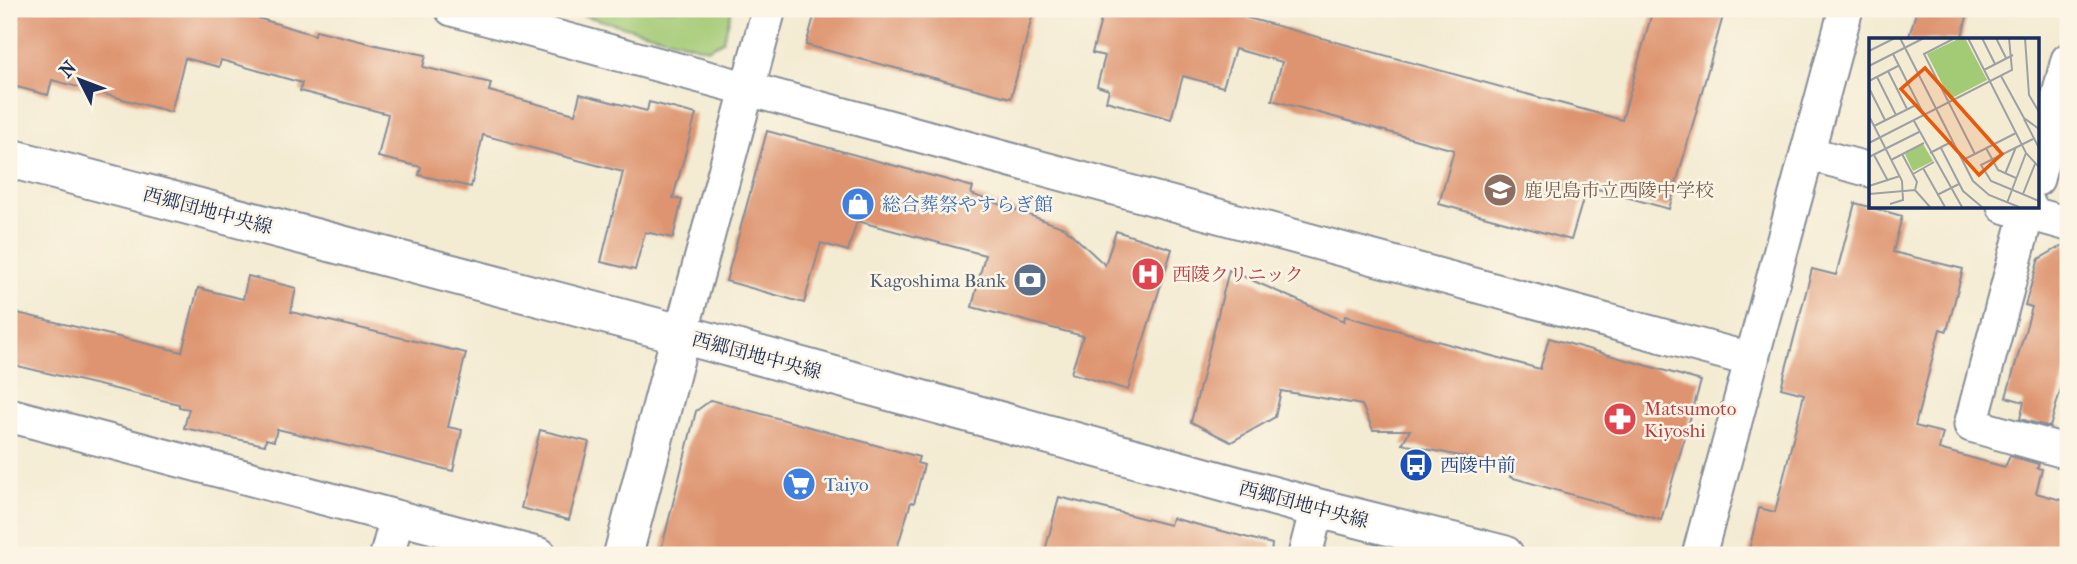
<svg xmlns="http://www.w3.org/2000/svg" width="2077" height="564" font-family="'IM FELL French Canon','Noto Serif JP',serif">
	<style>
		.green { fill: #a3ca74; stroke: #5f7c69; stroke-width: 2 }
		.building { fill: #de9470 }
		.lines { fill: none; stroke-linecap: round; stroke-linejoin: round }
		.minor-casing { stroke: #878d98; stroke-width: 37 }
		.tertiary-casing { stroke: #878d98; stroke-width: 42 }
		.minor { stroke: #fff; stroke-width: 33 }
		.tertiary { stroke: #fff; stroke-width: 38 }
		.labels { text-anchor: middle; stroke-width: 5; stroke-linejoin: round; paint-order: stroke }
		.education-label { font-size: 19px; fill: #785e54; stroke: #fcf5e5; text-anchor: start }
		.shop-label { font-size: 19px; fill: #366cbe; stroke: #fcf5e5; text-anchor: start }
		.street-label { font-size: 19px; fill: #1b2f5e; stroke: #fcf5e5 }
		.health-label { font-size: 19px; fill: #be3a42; stroke: #fcf5e5; text-anchor: start }
		.service-label { font-size: 19px; fill: #4e5e75; stroke: #fcf5e5; text-anchor: end }
		.transit-label { font-size: 19px; fill: #164399; stroke: #fcf5e5; text-anchor: start }
		.inset-road { fill: none; stroke: #9da0a4; stroke-width: 2 }
		.view { fill: #e8590c; fill-opacity: 0.15; stroke: #e8590c; stroke-width: 3.5 }
		.inset-edge { fill: none; stroke: #1b2f5e; stroke-width: 3.5 }
	</style>
	<rect width="100%" height="100%" fill="#fcf5e5"/>
	<filter id="ink" filterUnits="userSpaceOnUse"><feTurbulence type="fractalNoise" baseFrequency=".0143" numOctaves="2"/><feDisplacementMap in="SourceGraphic" scale="14" xChannelSelector="R" yChannelSelector="G"/><feConvolveMatrix kernelMatrix="1 2 1 2 8 2 1 2 1" color-interpolation-filters="sRGB"/></filter>
	<filter id="wash" filterUnits="userSpaceOnUse"><feTurbulence type="fractalNoise" baseFrequency=".00686" numOctaves="4" result="noise"/><feDisplacementMap in="SourceGraphic" scale="28" xChannelSelector="R" yChannelSelector="G"/><feGaussianBlur stdDeviation="1.57" result="paint"/><feColorMatrix in="noise" values="0 0 0 0 0 0 0 0 0 0 0 0 0 0 0 0 0 1.4 0 .05"/><feComposite in="paint" operator="in"/></filter>
	<g filter="url(#wash)">
		<rect width="100%" height="100%" fill="#f3ebd2"/>
		<path class="green" d="M559,9H732L723,41L707,49Z"/>
		<g id="blocks">
			<g class="building">
				<path d="M9,9H227L315,35L316,30L380,46L426,55L423,67L491,83L489,91L575,114L580,94L647,111L649,102L696,114L673,198L682,200L673,238L645,232L635,270L601,262L623,172L483,135L471,187L419,175L421,167L378,157L388,114L300,91L302,83L221,60L219,67L185,58L171,112L52,80L48,95L9,85Z"/>
				<path d="M816,9H1034L1011,98L806,45Z"/>
				<path d="M1104,9H1215L1622,120L1653,9H1725L1669,209L1587,186L1571,240L1439,204L1454,150L1272,100L1282,62L1235,49L1223,87L1183,76L1171,119L1106,101L1109,90L1097,86L1105,56L1092,53Z"/>
				<path d="M1917,9H1969L1961,40H1908Z"/>
				<path d="M767,131L973,187L971,194L1065,228L1105,265L1116,231L1172,249L1128,390L1071,373L1083,336L972,307L985,255L857,221L848,251L821,243L804,303L726,281Z"/>
				<path d="M1855,203L1902,216L1893,252L1963,269L1947,331L1940,329L1915,426L1943,433L1939,449L2005,467L2010,456L2039,464L2037,468L2042,469L2036,493L2068,502V555H1748L1759,508L1775,512L1804,394L1781,388L1812,269L1836,275Z"/>
				<path d="M2067,243L2068,363L2050,427L2020,419L2024,402L2006,397L2032,307L2025,305L2039,259Z"/>
				<path d="M1229,270L1344,321L1345,316L1540,369L1549,338L1701,381L1661,520L1510,477L1513,467L1402,444L1410,430H1373L1362,405L1281,391L1275,417L1231,442L1191,422Z"/>
				<path d="M248,276L296,288L291,312L466,353L448,427L462,430L453,471L277,429L274,441L266,439L265,445L184,428L189,409L179,407V404L9,364V311L182,352L198,288L243,299Z"/>
				<path d="M711,400L919,457L917,463L924,465L914,503L911,502L895,555H660L696,411Z"/>
				<path d="M540,430L589,442L569,520L521,508Z"/>
				<path d="M1059,497L1170,525L1172,518L1272,544L1271,555H1044Z"/>
			</g>
		</g>
	</g>
	<g filter="url(#ink)">
		<use href="#blocks" fill-opacity="0" stroke="#878d98" stroke-width="2"/>
		<g class="lines">
			<defs>
				<g id="minor">
					<path d="M452,9L1752,360"/>
					<path d="M1807,153L1870,170"/>
					<path d="M2037,179L2068,60"/>
					<path d="M2004,206L2068,224"/>
					<path d="M2029,206L1971,425L2068,452"/>
					<path d="M681,334L769,9"/>
					<path d="M9,415L540,555"/>
					<path d="M387,555L397,518"/>
					<path d="M1305,555L1317,508"/>
					<path d="M1699,555L1846,9"/>
				</g>
				<g id="tertiary">
					<path d="M9,158L681,334L1317,508L1504,555"/>
					<path d="M623,555L681,334"/>
				</g>
			</defs>
			<use href="#minor" class="minor-casing"/>
			<use href="#tertiary" class="tertiary-casing"/>
			<use href="#minor" class="minor"/>
			<use href="#tertiary" class="tertiary"/>
		</g>
	</g>
	<defs>
		<symbol id="school-disc" viewBox="-11 -11 22 22"><circle r="9.5" fill="#8d6e63" stroke="#fcf5e5"/><path d="M0-5L7-2L0 1L-7-2ZM-4 1L0 2.5L4 1V4Q0 6-4 4Z" fill="#fff"/></symbol>
		<symbol id="shop-disc" viewBox="-11 -11 22 22"><circle r="9.5" fill="#3f7fe0" stroke="#fcf5e5"/><path d="M-5-2.5h2.3a2.7 3.5 0 0 1 5.4 0H5L5.5 6h-11ZM-1.5-2.5h3a1.5 2.3 0 0 0-3 0Z" fill="#fff"/></symbol>
		<symbol id="hospital-disc" viewBox="-11 -11 22 22"><circle r="9.5" fill="#e0444e" stroke="#fcf5e5"/><path d="M-5-5h3v3.5h4V-5h3V5h-3V1.5h-4V5h-3Z" fill="#fff"/></symbol>
		<symbol id="bank-disc" viewBox="-11 -11 22 22"><circle r="9.5" fill="#5c6f8a" stroke="#fcf5e5"/><path d="M-6-4H6V4H-6ZM0-2.3a2.3 2.3 0 1 0 0 4.6a2.3 2.3 0 1 0 0-4.6Z" fill="#fff"/></symbol>
		<symbol id="pharmacy-disc" viewBox="-11 -11 22 22"><circle r="9.5" fill="#e0444e" stroke="#fcf5e5"/><path d="M-2-6h4v4h4v4h-4v4h-4v-4h-4v-4h4Z" fill="#fff"/></symbol>
		<symbol id="bus-disc" viewBox="-11 -11 22 22"><circle r="9.5" fill="#1a4fb4" stroke="#fcf5e5"/><path d="M-5-6H5V4H4V6H2V4H-2V6H-4V4H-5ZM-3.5-4V0h7V-4ZM-3.5 1.2v1.5H-2V1.2ZM2 1.2v1.5H3.5V1.2Z" fill="#fff"/></symbol>
		<symbol id="supermarket-disc" viewBox="-11 -11 22 22"><circle r="9.5" fill="#3f7fe0" stroke="#fcf5e5"/><path d="M-6-5.5h2.5l.6 2H6L4.5 2H-2.5L-4.4-4H-6ZM-1.5 3.2a1.3 1.3 0 1 0 .1 0ZM3 3.2a1.3 1.3 0 1 0 .1 0Z" fill="#fff"/></symbol>
	</defs>
	<g fill-rule="evenodd">
		<use href="#school-disc" x="1481" y="171" width="38" height="38"/>
		<use href="#shop-disc" x="839" y="185" width="38" height="38"/>
		<use href="#hospital-disc" x="1129" y="255" width="38" height="38"/>
		<use href="#bank-disc" x="1011" y="261" width="38" height="38"/>
		<use href="#pharmacy-disc" x="1601" y="400" width="38" height="38"/>
		<use href="#bus-disc" x="1397" y="446" width="38" height="38"/>
		<use href="#supermarket-disc" x="780" y="465" width="38" height="38"/>
	</g>
	<g class="labels">
		<g class="education-label">
			<text x="1524" y="197">鹿児島市立西陵中学校</text>
		</g>
		<g class="shop-label">
			<text x="882" y="211">総合葬祭やすらぎ館</text>
			<text x="824" y="491">Taiyo</text>
		</g>
		<g class="street-label">
			<text transform="translate(208 210) rotate(15)" y="7">西郷団地中央線</text>
			<text transform="translate(757 355) rotate(15)" y="7">西郷団地中央線</text>
			<text transform="translate(1304 504) rotate(15)" y="7">西郷団地中央線</text>
		</g>
		<g class="health-label">
			<text x="1172" y="281">西陵クリニック</text>
			<text x="1644" y="415">Matsumoto<tspan x="1644" dy="22">Kiyoshi</tspan></text>
		</g>
		<g class="service-label">
			<text x="1006" y="287">Kagoshima Bank</text>
		</g>
		<g class="transit-label">
			<text x="1440" y="472">西陵中前</text>
		</g>
	</g>
	<g transform="translate(1869 38)">
		<rect width="170" height="170" fill="#f3ebd2"/>
		<path d="M91,0H96L118,42L81,61L58,16ZM54,106L64,123L44,133L36,116Z" fill="#a3ca74"/>
		<path class="inset-road" d="M31,0L104,143L120,157L150,169M86,0L55,16L106,116M99,0L157,115L170,129M113,0L126,26M127,0L137,20M156,0L160,57L170,74M0,13L26,0M24,16L55,77M0,28L55,0M115,32L144,17M19,33L38,71M132,38L155,80L170,91M8,39L27,77M0,43L29,28M0,50L16,82M0,78L33,143L34,162L21,166M155,81L170,110M45,83L93,169M5,88L49,66M164,101L112,127L122,143L170,163M0,105L143,32L140,0M72,110L94,153L113,169M117,110L129,132L147,140M61,115L84,103M33,116L48,144L46,152M5,117L19,143M0,119L50,94M22,122L55,105M94,122L147,95M54,130L76,169M44,136L65,124M136,136L147,109M0,148L31,138M0,156L46,152L61,169M154,156L166,126M68,157L90,146M138,165L157,115"/>
		<path class="view" d="M56,30L133,116L110,137L32,51Z"/>
		<rect width="170" height="170" class="inset-edge"/>
	</g>
	<rect width="2077" height="564" fill="none" stroke="#fcf5e5" stroke-width="35"/>
	<g transform="translate(80 80) rotate(312)" stroke="#fcf5e5" stroke-width="5" paint-order="stroke">
	<path d="M0-5L12 26L0 18L-12 26Z" fill="#1b2f5e"/>
	<text y="-10" font-size="19" font-weight="bold" text-anchor="middle" fill="#1b2f5e">N</text>
	</g>
</svg>
